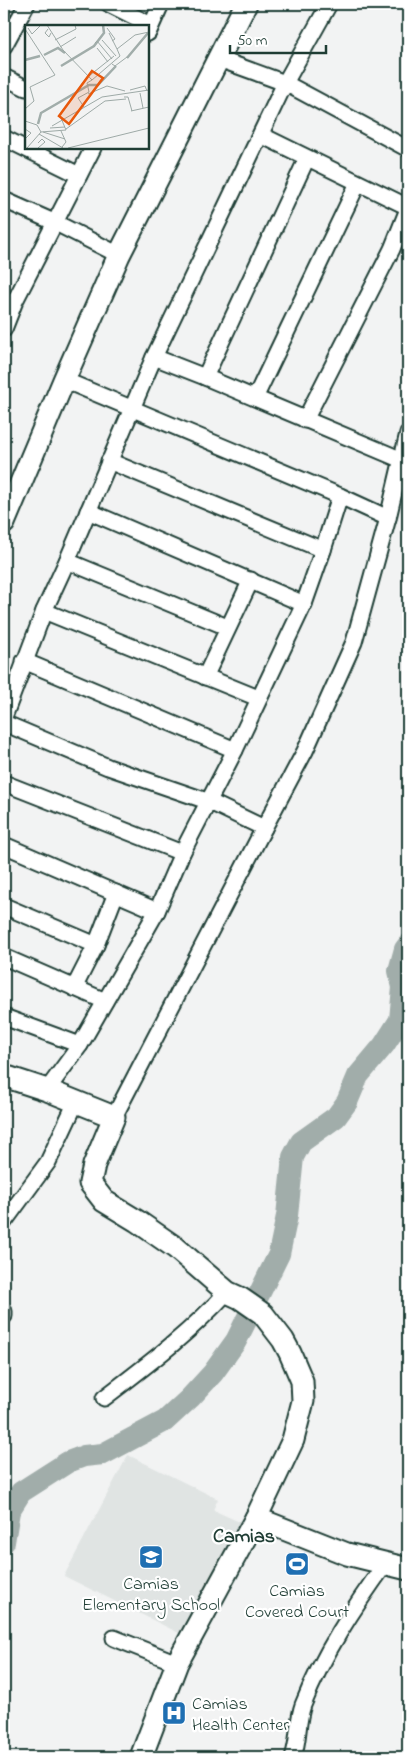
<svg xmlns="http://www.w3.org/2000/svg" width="412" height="1761" font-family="'Indie Flower',sans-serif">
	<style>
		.built { fill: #e0e4e3 }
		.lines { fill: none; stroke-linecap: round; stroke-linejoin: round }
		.river { stroke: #a1adaa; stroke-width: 22 }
		.street-casing { stroke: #1f3d34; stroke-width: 19 }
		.secondary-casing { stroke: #1f3d34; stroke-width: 25 }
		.street { stroke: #fff; stroke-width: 15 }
		.secondary { stroke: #fff; stroke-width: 21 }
		.labels { text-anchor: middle; stroke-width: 4.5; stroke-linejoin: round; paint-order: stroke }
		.poi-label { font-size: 18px; fill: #1f3d34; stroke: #fff }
		.quarter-label { font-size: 20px; font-weight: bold; fill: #1f3d34; stroke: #fff }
		.inset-river { fill: none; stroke: #a1adaa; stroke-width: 2.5 }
		.inset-road { fill: none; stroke: #9eaaa7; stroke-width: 1 }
		.view { fill: #e8590c; fill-opacity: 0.15; stroke: #e8590c; stroke-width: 2.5 }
		.inset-edge { fill: none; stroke: #1f3d34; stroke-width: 2.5 }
	</style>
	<rect width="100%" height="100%" fill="#f2f3f3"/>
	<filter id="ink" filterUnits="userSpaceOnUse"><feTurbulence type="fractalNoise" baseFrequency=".02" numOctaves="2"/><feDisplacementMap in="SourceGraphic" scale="10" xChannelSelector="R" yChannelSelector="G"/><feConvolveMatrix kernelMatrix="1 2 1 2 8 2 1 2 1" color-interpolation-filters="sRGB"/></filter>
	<g filter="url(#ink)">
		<path class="built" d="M128,1455L218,1499L213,1510L244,1524L187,1637L64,1576Z"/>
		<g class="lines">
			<path class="river" d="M4,1542L9,1511L21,1492L68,1462L84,1456L103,1454L165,1421L190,1398L213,1373L236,1341L279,1254L287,1216L293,1157L301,1142L336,1117L347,1102L358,1076L384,1045L400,1020L403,987L399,971L405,949L408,945"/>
			<defs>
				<g id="street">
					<path d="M109,4L151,25"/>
					<path d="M148,33L161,4"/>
					<path d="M4,46L27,4"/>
					<path d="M219,59L285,83L408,149"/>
					<path d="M4,77L26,88"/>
					<path d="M261,135L408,207"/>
					<path d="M4,138L79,175"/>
					<path d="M4,200L56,223L119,255"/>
					<path d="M4,329L15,301L93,148"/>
					<path d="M154,357L205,377L402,460"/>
					<path d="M205,377L307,158"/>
					<path d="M64,380L340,496L388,518"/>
					<path d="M255,398L358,183"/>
					<path d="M305,420L392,249L408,209"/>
					<path d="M109,461L323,550"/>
					<path d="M88,511L304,604"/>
					<path d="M67,561L227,627"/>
					<path d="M44,611L258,698"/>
					<path d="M24,661L235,750"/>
					<path d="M205,677L251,580"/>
					<path d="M4,717L44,611L67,561L154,357L285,83L329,4"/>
					<path d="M4,723L108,767L210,802L264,828L114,1117"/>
					<path d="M4,783L182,853"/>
					<path d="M264,828L305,751L354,642L388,518L408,433"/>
					<path d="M4,845L157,911"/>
					<path d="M4,906L96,945"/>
					<path d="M4,957L105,1001"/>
					<path d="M74,988L96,945L116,893"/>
					<path d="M4,1017L80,1045"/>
					<path d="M47,1090L80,1045L157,911L182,853L235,750L304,604L323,550L340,496"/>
					<path d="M4,1222L48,1162L76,1102"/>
					<path d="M4,1311V1316"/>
					<path d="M104,1398C147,1365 190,1333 227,1292"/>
					<path d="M114,1638L177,1663"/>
					<path d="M293,1757C299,1741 297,1721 303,1705C323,1654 354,1607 386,1563"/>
				</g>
				<g id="secondary">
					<path d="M4,523L64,380L119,255L246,4"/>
					<path d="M4,1076L47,1090L114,1117L94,1165L90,1183L104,1201L137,1221L176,1248L227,1292L240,1298L263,1314L283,1340L290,1353L302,1381L303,1401L293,1440L256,1518"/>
					<path d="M141,1757L177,1663L256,1518L347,1554L408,1569"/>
				</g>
			</defs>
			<use href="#street" class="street-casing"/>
			<use href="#secondary" class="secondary-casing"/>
			<use href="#street" class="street"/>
			<use href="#secondary" class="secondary"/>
		</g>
	</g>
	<defs>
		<symbol id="school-square" viewBox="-11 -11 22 22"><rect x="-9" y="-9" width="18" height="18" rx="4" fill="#1f6fb2" stroke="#fff"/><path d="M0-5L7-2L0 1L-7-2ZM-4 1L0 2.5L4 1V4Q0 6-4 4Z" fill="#fff"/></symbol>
		<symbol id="stadium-square" viewBox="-11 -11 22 22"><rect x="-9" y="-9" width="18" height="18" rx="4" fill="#1f6fb2" stroke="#fff"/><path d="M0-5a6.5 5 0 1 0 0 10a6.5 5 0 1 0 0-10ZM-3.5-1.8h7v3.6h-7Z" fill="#fff"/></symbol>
		<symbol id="hospital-square" viewBox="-11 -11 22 22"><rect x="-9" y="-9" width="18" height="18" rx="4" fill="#1f6fb2" stroke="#fff"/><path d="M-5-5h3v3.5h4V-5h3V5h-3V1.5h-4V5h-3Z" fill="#fff"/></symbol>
	</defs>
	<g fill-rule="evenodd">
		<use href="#school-square" x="137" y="1543" width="28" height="28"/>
		<use href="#stadium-square" x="283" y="1550" width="28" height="28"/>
		<use href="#hospital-square" x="160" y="1699" width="28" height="28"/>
	</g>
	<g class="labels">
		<g class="poi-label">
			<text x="151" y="1589">Camias<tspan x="151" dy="21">Elementary School</tspan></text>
			<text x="297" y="1596">Camias<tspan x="297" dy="21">Covered Court</tspan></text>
			<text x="192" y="1709" text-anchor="start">Camias<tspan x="192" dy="21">Health Center</tspan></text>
		</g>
		<g class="quarter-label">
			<text x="244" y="1542">Camias</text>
		</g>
	</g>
	<g transform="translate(25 25)">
		<rect width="124" height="124" fill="#f2f3f3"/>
		<path class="inset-river" d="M19,30L33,23L40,28M102,33L123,8M0,35L15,31M36,41L69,21L79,8L78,0M13,99L16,88L64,60H73L91,41"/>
		<path class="inset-road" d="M22,0L38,25L67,55L95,31L92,24L110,10L124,7M3,3L7,9L16,0M82,3L90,14L87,16M0,4L30,50L5,62L9,76L0,84M23,4L20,8L24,12L26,8M84,8L92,24M30,15L51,4L50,0M77,15L91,31M70,18L72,16L87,34M35,22L51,12M72,23L83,37M87,39L90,41L102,32M64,51L89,31M105,65L120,61L122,66M115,68L118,83M63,69L82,61L100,66M99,72H103L107,86M59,82L53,73L64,67L62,58L67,55M106,86L124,82M0,96L12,100L16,107M27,101L77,72L124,65M25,103L40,102M0,104L6,108L0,114M41,104L80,76L101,74M36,106L41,117L37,122M18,107L40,114M14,109L38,123M13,118L17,114L20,117L13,123M2,123L16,107L41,105L36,93M43,123L124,103"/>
		<path class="view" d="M67,46L78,53L44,99L34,91Z"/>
		<rect width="124" height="124" class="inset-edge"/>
	</g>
	<rect width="412" height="1761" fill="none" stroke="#fff" stroke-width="20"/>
	<rect x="10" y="10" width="392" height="1741" fill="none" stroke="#1f3d34" stroke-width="2" filter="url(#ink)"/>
	<path d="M230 45v8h96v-8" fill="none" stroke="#1f3d34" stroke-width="2.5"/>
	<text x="237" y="45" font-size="15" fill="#1f3d34" stroke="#ffffff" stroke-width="4" paint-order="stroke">50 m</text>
</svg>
